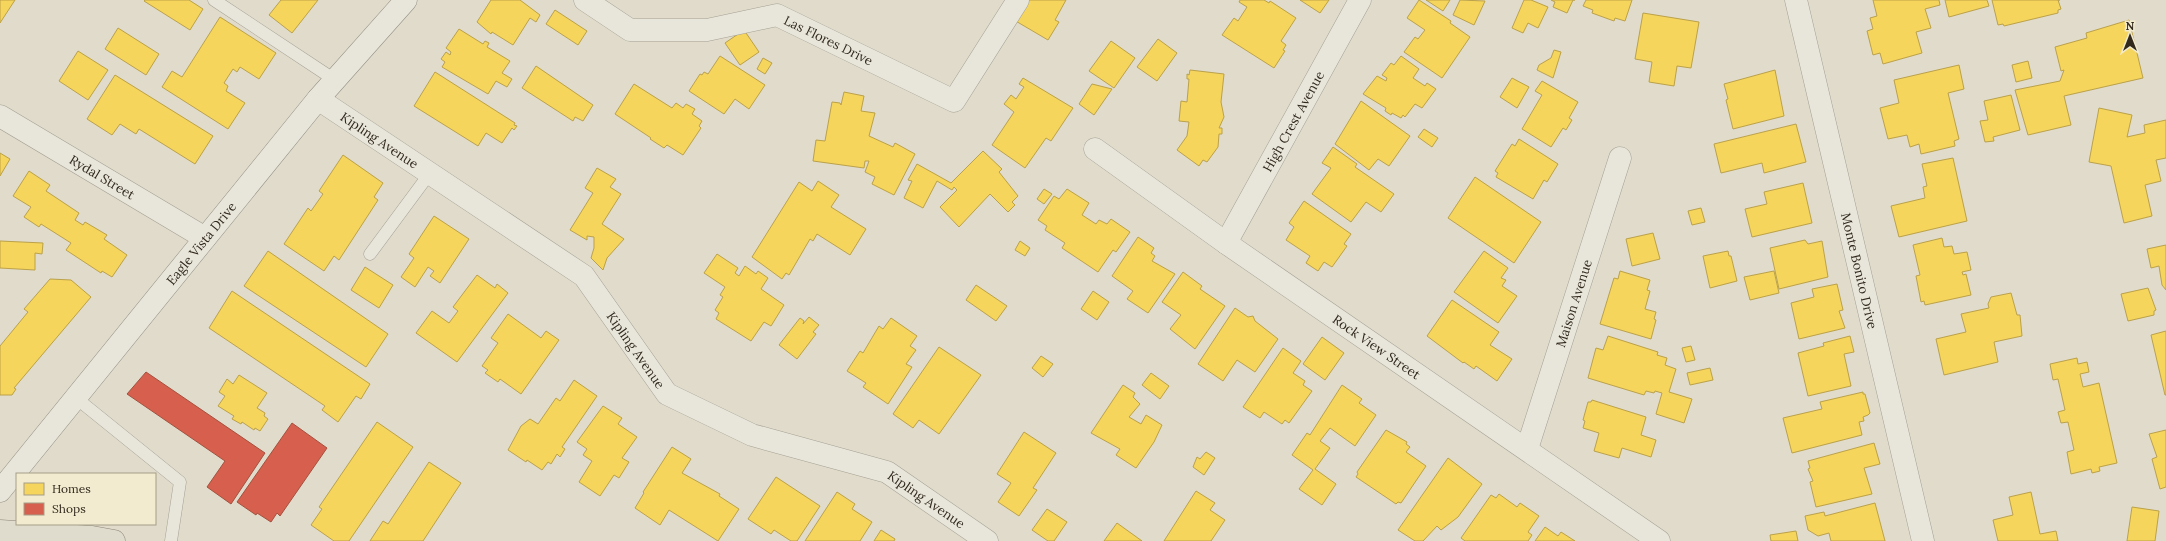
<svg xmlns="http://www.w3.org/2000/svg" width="2166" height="541" font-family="Lora,serif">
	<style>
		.homes { fill: #f6d55c; stroke: #bba149 }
		.shops { fill: #d6604d; stroke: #a5503f }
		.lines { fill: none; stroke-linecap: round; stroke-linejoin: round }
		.lane-casing { stroke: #a5a093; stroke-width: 13 }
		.street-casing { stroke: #a5a093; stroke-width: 23 }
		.secondary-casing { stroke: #959084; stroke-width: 23 }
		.primary-casing { stroke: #8b857a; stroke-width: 23 }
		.lane { stroke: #e8e6db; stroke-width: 12 }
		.street { stroke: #e8e6db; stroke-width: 22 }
		.secondary { stroke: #e8e6db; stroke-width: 22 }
		.primary { stroke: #e0dccd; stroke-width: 22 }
		.labels { text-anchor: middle; stroke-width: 4; stroke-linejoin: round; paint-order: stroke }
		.street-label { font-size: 13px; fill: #32291d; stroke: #f2ebcf }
	</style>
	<rect width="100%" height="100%" fill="#e0dbca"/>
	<g class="homes">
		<path d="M0,0H15L0,23Z"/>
		<path d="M145,0H189L203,9L190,30L144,1Z"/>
		<path d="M281,0H318L292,33L269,15Z"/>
		<path d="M491,0H520L540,15L536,22L530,18L513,45L492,32L491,34L477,22Z"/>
		<path d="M1024,0H1066L1055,20L1059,22L1048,40L1014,20Z"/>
		<path d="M1240,0H1264L1269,3L1270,1L1296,18L1281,41L1286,45L1283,50L1285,51L1274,68L1222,35L1234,18L1238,21L1247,7L1239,2Z"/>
		<path d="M1300,0H1329L1320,13Z"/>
		<path d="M1419,0L1451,21L1450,23L1470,37L1442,78L1404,52L1415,37L1418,39L1425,30L1407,18Z"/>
		<path d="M1426,0H1450L1443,11Z"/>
		<path d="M1460,0L1485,1L1474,25L1453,15Z"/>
		<path d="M1524,0H1531L1548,7L1538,28L1528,23L1523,33L1512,28Z"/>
		<path d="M1551,0H1575H1573L1567,13L1553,7L1555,2Z"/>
		<path d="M1586,0H1632L1625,21L1615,18L1614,21L1592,13L1593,10L1583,6Z"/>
		<path d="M1873,0H1939L1940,5L1925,9L1931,28L1916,32L1922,53L1883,64L1880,53L1873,55L1867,31L1873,29L1870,18L1877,16Z"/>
		<path d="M1945,0H1987L1989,6L1949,17Z"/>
		<path d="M1992,0H2060H2058L2061,9L2058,10V13L2004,26L2003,24L1998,25Z"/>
		<path d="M555,10L587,31L578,45L546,24Z"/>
		<path d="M1643,13L1699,22L1691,68L1677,66L1674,86L1649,82L1652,62L1635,59Z"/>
		<path d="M220,17L276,53L259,79L240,67L237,72L233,69L224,83L228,86L226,91L245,103L228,129L162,87L172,71L182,77Z"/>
		<path d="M2129,20L2143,78L2064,96L2071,125L2028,135L2015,90L2060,81L2064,70L2061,71L2055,47L2087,38L2086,33Z"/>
		<path d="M118,28L159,54L146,75L105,49Z"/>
		<path d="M459,29L483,44L485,41L489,43L487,47L510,61L502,73L512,79L507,87L496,81L488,94L442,67L445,62L441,59L446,52L450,55L451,52L446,48Z"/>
		<path d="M744,30L759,52L740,65L725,43Z"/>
		<path d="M1158,39L1177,53L1157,81L1137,67Z"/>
		<path d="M1111,41L1135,58L1114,88L1089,71Z"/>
		<path d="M1554,50L1561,52L1553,78L1537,70L1539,65L1551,58Z"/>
		<path d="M78,51L108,70L88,100L59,81Z"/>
		<path d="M720,56L765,85L749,109L735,99L724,114L689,91L700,74L702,75L704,72L708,74Z"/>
		<path d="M1401,56L1419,69L1413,78L1425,86L1427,83L1436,89L1422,108L1415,104L1405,117L1403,115L1401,118L1392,113L1391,115L1385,111L1386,108L1363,94L1377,76L1386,81L1387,78L1382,75L1391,63L1394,65Z"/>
		<path d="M763,58L772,63L765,74L757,69Z"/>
		<path d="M2028,61L2032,78L2016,82L2012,65Z"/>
		<path d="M1959,65L1964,89L1948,93L1959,139L1954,141L1955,146L1921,154L1919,144L1910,147L1907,135L1888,139L1880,108L1899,103L1894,80Z"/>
		<path d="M536,66L593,105L583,121L575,117L573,121L522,88Z"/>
		<path d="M1190,70L1224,74L1221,102L1224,117L1219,128H1222V134H1219L1218,147L1207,162L1203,160L1199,166L1177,150L1187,136L1189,122L1179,121L1181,101L1187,102L1189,79H1187V74L1189,75Z"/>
		<path d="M1775,70L1784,116L1733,129L1726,100L1728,99L1724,84Z"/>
		<path d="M435,72L515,123L514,125L517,126L514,130L512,128L502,143L486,133L478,146L414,106Z"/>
		<path d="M115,75L213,136L195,164L139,129L136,134L120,124L112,135L87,119Z"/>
		<path d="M1023,78L1073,108L1051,141L1046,138L1025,168L992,145L1014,112L1004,104L1011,95L1016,99L1024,87L1019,84Z"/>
		<path d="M1512,78L1529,87L1517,108L1500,97Z"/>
		<path d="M1542,81L1578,102L1569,118L1572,120L1566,130L1563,128L1551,147L1522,129L1542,95L1535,91Z"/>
		<path d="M634,84L672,108L676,103L683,108L686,104L695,109L692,114L702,121L699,126L701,128L683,155L667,145L664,148L650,139L651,138L615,114Z"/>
		<path d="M1092,84L1112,89L1094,115L1079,104Z"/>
		<path d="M844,92L864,96L861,111L875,113L869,136L893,147L895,143L915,154L894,195L872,184L875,177L865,172L869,161H865L864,168L813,161L816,140L825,141L832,102L840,103L841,105Z"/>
		<path d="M2011,95L2020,130L1993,137L1994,141L1985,142L1980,121L1988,120L1984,101Z"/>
		<path d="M1361,101L1410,136L1389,166L1378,159L1369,170L1335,144Z"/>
		<path d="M2099,108L2132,115L2127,137L2145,133L2144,125L2166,120V158L2156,160L2161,181L2145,185L2152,216L2124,223L2111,166L2089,162Z"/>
		<path d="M1796,124L1806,162L1764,173L1762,163L1721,173L1714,144Z"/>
		<path d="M1424,129L1438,138L1432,147L1418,137Z"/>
		<path d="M1519,139L1558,164L1547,182L1544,180L1533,199L1496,177L1498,173L1495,171L1512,144L1515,146Z"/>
		<path d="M1333,147L1357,164L1355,167L1394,194L1381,212L1366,202L1351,222L1312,194L1331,168L1322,163Z"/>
		<path d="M983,151L1002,169L999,172L1018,196L1012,202L1015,205L1008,212L990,194L959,227L940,207L957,190L954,187L952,190L937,181L923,208L904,198L912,181L908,180L917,164L951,183Z"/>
		<path d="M0,153L10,159L0,176Z"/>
		<path d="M343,155L383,183L374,197L378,200L339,260L334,256L324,271L284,244L308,208L311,211L323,194L319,191Z"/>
		<path d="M1953,158L1967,221L1899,237L1891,206L1925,198L1923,187L1927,186L1922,164Z"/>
		<path d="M597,168L616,179L610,187L621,194L602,224L624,239L607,258L603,270L591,258L594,248V237L587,236V240L570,230L593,193L585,188Z"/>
		<path d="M29,171L50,185L46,191L79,213L75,220L83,225L85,222L107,235L104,239L127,255L112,277L102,271L101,273L66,250L71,243L41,224L39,227L24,217L31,207L13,196Z"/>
		<path d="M1475,177L1541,222L1514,263L1448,218Z"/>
		<path d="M818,181L839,195L831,207L866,229L850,255L817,234L813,241L810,239L789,275L786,273L782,279L752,257L799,182L812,191Z"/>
		<path d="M1803,183L1812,223L1752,237L1745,209L1767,204L1764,192Z"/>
		<path d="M1044,189L1052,194L1044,204L1037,199Z"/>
		<path d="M1067,189L1089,203L1082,215L1096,224L1099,220L1107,224L1111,219L1130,232L1116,252L1113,250L1098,272L1062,248L1065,243L1045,230L1047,226L1038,220L1054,196L1059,199Z"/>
		<path d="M1304,201L1351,234L1344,244L1347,246L1332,267L1324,262L1318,271L1306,263L1310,256L1286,240L1294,227L1289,223Z"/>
		<path d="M1701,208L1705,222L1692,225L1688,211Z"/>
		<path d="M434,216L469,239L440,283L430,276L434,271L428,267L415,287L401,277L414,258L409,254Z"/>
		<path d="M1653,233L1660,259L1632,266L1626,239Z"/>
		<path d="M1138,237L1154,248L1151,253L1155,256L1152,261L1175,274L1148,313L1127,299L1133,291L1112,276Z"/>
		<path d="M1942,238L1944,247L1952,246L1954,254L1967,252L1971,270L1962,272L1963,275L1966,274L1971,295L1925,305L1924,301L1921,302L1916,276L1920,275L1913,245Z"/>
		<path d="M1805,240L1808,244L1822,241L1828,277L1779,289L1770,248Z"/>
		<path d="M0,241L43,243L42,254L35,253V270L0,268Z"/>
		<path d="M1020,241L1030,248L1025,256L1015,250Z"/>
		<path d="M2166,245V290L2162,285L2159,266L2151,268L2147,249Z"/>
		<path d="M268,251L388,334L366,367L244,286Z"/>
		<path d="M1484,251L1508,268L1501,278L1506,280L1502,286L1517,296L1498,323L1454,292Z"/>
		<path d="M1728,251L1729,256H1731L1737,281L1710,288L1703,256Z"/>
		<path d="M717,254L738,268L735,273L739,276L745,266L756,274L758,271L768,278L761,289L784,305L771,326L764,322L751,341L716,319L719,313L715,310L723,297L720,295L725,287L704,273Z"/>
		<path d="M365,267L393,285L379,308L351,290Z"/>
		<path d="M1620,271L1650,280L1647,290L1650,291L1645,309L1656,312L1654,319L1656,320L1651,339L1600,324L1614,278L1618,279Z"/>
		<path d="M1774,271L1779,293L1750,300L1744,277Z"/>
		<path d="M1183,272L1202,286L1200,289L1225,306L1195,349L1170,329L1181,315L1162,302Z"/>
		<path d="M477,275L495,288L497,284L508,293L457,362L416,333L432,311L449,323L458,311L453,307Z"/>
		<path d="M50,279L71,280L91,297L14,388L16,389L12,395H0V346L28,312L24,309Z"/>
		<path d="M1837,284L1843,310L1839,311L1845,328L1799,339L1791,303L1814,297L1812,289Z"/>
		<path d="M976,285L1007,306L996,321L966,300Z"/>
		<path d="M2148,288L2156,310L2154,311V315L2128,321L2121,294Z"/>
		<path d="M232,291L370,384L361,399L356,396L338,422L322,410L325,406L209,328Z"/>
		<path d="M1093,291L1109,302L1097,320L1081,309Z"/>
		<path d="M2011,293L2017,315H2020L2022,336L1994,342L1998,362L1944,375L1936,339L1966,332L1961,314L1989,308L1988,304L1991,297Z"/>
		<path d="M1452,300L1499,332L1490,345L1512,359L1497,381L1476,366L1474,369L1464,362L1463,363L1427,336Z"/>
		<path d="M1235,308L1248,317L1253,316L1255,321L1278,339L1255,372L1237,360L1223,381L1198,364Z"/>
		<path d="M508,314L541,338L546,331L559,340L521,394L500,379L498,382L485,373L488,370L482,366L498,343L491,338Z"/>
		<path d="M809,317L819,325L813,332L816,334L797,359L779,345L800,318L804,321L803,324Z"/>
		<path d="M891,318L917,336L910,346L916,350L906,364L912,367L888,404L863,387L866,383L847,371L860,351L863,353L879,326L883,329Z"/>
		<path d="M2166,331V395H2165L2151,335Z"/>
		<path d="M1608,336L1658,352L1657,355L1667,358L1665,365L1676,369L1669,392L1692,399L1684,423L1656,414L1662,393L1655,391L1654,393L1646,391L1644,395L1588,378L1596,348L1603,350Z"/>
		<path d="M1850,336L1854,352L1844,354L1851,386L1808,396L1798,353L1824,346L1823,343Z"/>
		<path d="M1322,337L1344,353L1325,380L1303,364Z"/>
		<path d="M1691,346L1695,360L1686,362L1682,348Z"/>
		<path d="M939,347L981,375L939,434L919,420L913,428L893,414Z"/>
		<path d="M1283,348L1301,361L1293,373L1305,381L1303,385L1312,391L1289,423L1285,420L1282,424L1264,412L1260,418L1243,407Z"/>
		<path d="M1041,356L1053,364L1043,377L1032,368Z"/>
		<path d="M2077,358L2078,364L2087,362L2089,372L2080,374L2083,387L2099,383L2117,463L2099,467L2100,471L2092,473L2091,469L2071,474L2067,452L2074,450L2068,422L2061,423L2058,412L2065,410L2058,379L2053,380L2050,364Z"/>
		<path d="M1710,368L1713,380L1690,385L1687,373Z"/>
		<path d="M1151,373L1169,386L1160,399L1142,385Z"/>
		<path d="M239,375L267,393L257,408L265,413L264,416L268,419L260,431L255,428L254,430L242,422L241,424L232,419L234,416L218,406L225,396L219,392L227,379L233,384Z"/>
		<path d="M574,380L597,396L562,447L565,449L560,457L557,454L551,464L548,462L542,470L527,460L526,462L508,450L521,426L530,419L538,424L556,398L560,401Z"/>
		<path d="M1123,385L1135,393L1133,397L1140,404L1129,417L1141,424L1146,415L1162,425L1154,442L1136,468L1116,455L1120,449L1091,433Z"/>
		<path d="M1342,385L1362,399L1359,403L1376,415L1355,446L1330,428L1320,441L1330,448L1315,469L1336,484L1322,505L1299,489L1313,470L1292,455L1307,433L1310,435Z"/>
		<path d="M1863,392V394H1865L1870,413L1868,415L1863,417L1864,421L1859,422L1862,435L1792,453L1783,418L1822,409L1820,402Z"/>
		<path d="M1592,400L1646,417L1641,435L1656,440L1651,457L1622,448L1619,458L1594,451L1599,433L1583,428L1585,421L1583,420L1588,402H1591Z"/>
		<path d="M603,406L622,418L618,424L637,437L622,458L629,462L619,478L614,475L600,496L579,482L592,461L583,455L587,449L577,442Z"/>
		<path d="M377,422L413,447L349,541H334L311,525L322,509L319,507Z"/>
		<path d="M1386,430L1407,442L1406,444L1410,447L1406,452L1426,466L1401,503L1398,502L1396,504L1356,477L1358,474L1357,472Z"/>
		<path d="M2166,430V487L2160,489L2152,459L2157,457L2149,434Z"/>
		<path d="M1024,432L1056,453L1033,488L1037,490L1019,516L998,502L1011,483L997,474Z"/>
		<path d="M1874,443L1880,464L1864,468L1872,494L1816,507L1810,482L1813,481L1808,469L1810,468L1808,461Z"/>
		<path d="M672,447L691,459L682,473L720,494L719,496L739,509L718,541L669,510L660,525L635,508L644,493L643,492Z"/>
		<path d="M1206,452L1215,458L1204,475L1193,467L1197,457L1200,459Z"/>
		<path d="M1448,458L1482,484L1458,517L1441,530L1437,526L1423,541H1415L1398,530Z"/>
		<path d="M429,462L461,483L423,541H370L383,521L388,524Z"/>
		<path d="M776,477L820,506L797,541H791L774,530L771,534L748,519Z"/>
		<path d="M1196,491L1215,503L1210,510L1225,520L1211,541H1164Z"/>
		<path d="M837,492L855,504L852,509L872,522L860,541H805Z"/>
		<path d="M2031,492L2040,534L2056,531L2058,541H1998L1993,520L2013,515L2009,497Z"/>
		<path d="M1499,494L1517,507L1520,503L1539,516L1528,532L1532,535L1528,541H1465L1461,538L1491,495L1496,498Z"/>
		<path d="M1875,503L1885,541H1831L1829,533L1818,536L1808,530L1805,516L1824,512L1825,516Z"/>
		<path d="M2132,507L2159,511L2155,541H2127Z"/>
		<path d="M1047,509L1067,522L1054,541H1048L1032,530Z"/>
		<path d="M1117,523L1142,541H1104Z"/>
		<path d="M1545,527L1558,536L1561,532L1575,541H1535Z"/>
		<path d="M881,530L895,539L894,541H874Z"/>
		<path d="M1796,531L1798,541H1771L1770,535Z"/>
	</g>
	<g class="shops">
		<path d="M146,372L265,453L231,504L207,487L225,461L127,394Z"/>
		<path d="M292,423L327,448L280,516L277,513L271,522L257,513L256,515L237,502Z"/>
	</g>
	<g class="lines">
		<defs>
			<g id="lane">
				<path d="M214,0L335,80"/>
				<path d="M370,254L430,173"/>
				<path d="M76,398L180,482L171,541"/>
			</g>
			<g id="street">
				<path id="s1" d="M585,0L630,30H707L777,15L954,101L1018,0"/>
				<path id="s2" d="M1796,0L1923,541"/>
				<path id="s3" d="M318,99L584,276L667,394L752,435L887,472L987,541"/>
				<path id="s4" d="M0,116L205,238"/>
				<path id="s5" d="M1095,149L1226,243L1659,541"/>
				<path id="s6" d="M1226,243L1360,0"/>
				<path id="s7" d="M1527,449L1620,158"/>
			</g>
			<g id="secondary">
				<path id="s8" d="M0,491L318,99L406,0"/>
			</g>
			<path id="primary" d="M0,531L92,537L114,541"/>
		</defs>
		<use href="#lane" class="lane-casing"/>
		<use href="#street" class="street-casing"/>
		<use href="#secondary" class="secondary-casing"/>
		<use href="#primary" class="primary-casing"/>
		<use href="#lane" class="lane"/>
		<use href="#street" class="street"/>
		<use href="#secondary" class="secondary"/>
		<use href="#primary" class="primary"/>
	</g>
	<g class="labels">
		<g class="street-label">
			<text dy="5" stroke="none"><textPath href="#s1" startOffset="260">Las Flores Drive</textPath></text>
			<text dy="5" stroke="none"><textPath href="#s6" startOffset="139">High Crest Avenue</textPath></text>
			<text dy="5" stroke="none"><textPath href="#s3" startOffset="74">Kipling Avenue</textPath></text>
			<text dy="5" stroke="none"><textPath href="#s4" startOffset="119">Rydal Street</textPath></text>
			<text dy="5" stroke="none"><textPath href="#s8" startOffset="319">Eagle Vista Drive</textPath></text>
			<text dy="5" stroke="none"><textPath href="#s2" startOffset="278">Monte Bonito Drive</textPath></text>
			<text dy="5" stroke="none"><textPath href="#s7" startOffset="153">Maison Avenue</textPath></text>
			<text dy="5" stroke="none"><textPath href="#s5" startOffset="344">Rock View Street</textPath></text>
			<text dy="5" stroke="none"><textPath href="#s3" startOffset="410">Kipling Avenue</textPath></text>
			<text dy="5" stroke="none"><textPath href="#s3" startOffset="746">Kipling Avenue</textPath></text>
		</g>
	</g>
	<rect x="16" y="473" width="140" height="52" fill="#f2ebcf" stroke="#a59d88"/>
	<rect x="24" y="483" width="20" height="12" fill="#f6d55c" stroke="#a59d88"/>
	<text x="52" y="493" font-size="12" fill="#32291d">Homes</text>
	<rect x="24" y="503" width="20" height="12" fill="#d6604d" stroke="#a59d88"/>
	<text x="52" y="513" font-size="12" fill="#32291d">Shops</text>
	<g transform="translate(2130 36)" stroke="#f2ebcf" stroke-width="3" paint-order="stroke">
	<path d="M0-3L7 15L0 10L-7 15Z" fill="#32291d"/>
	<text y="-6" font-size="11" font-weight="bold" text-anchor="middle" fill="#32291d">N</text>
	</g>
</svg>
